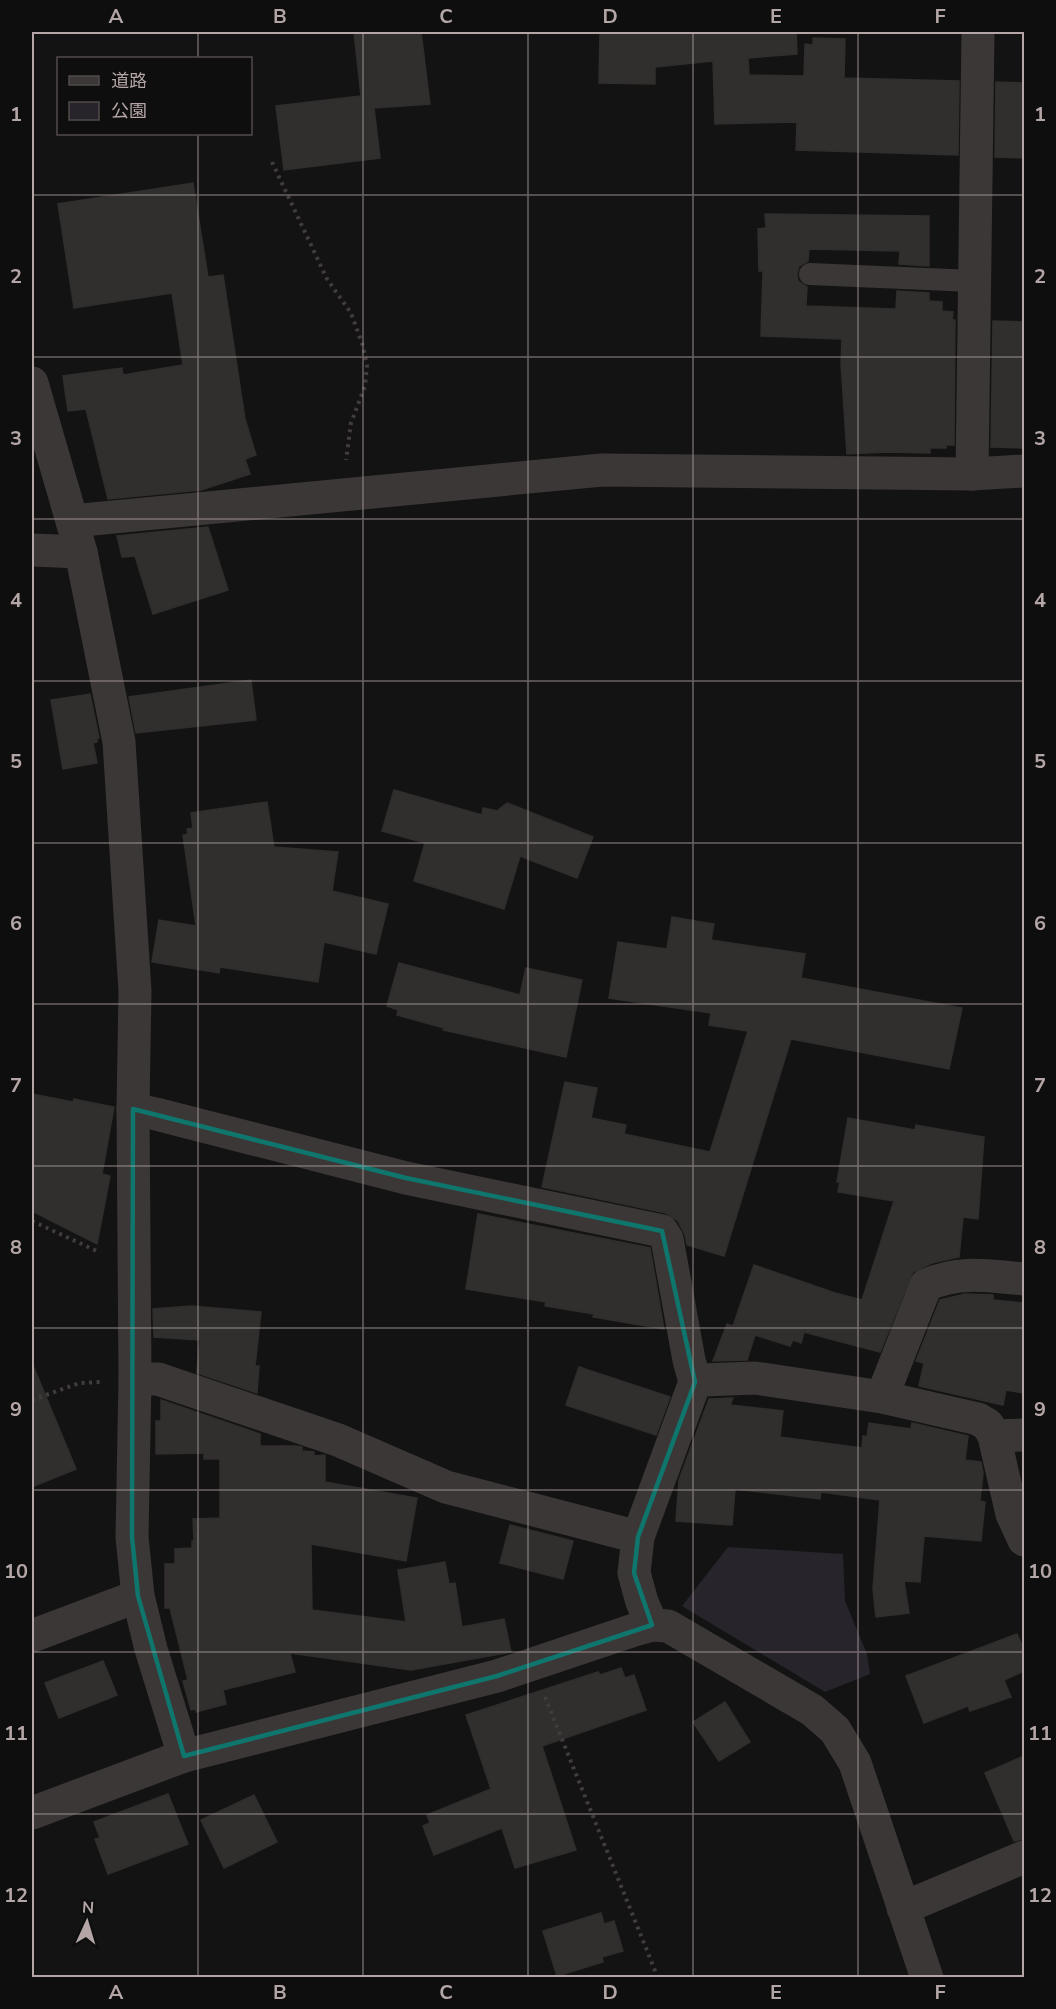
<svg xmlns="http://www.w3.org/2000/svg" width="1056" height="2009" font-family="'Nunito Sans','Noto Sans JP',sans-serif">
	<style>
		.green { fill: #27242c }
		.building { fill: #302f2e; stroke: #302e2d; stroke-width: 1.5 }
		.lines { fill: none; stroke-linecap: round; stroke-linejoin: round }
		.path { stroke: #423c3c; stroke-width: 4; stroke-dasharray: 3 4.5; stroke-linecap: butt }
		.service { stroke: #3b3736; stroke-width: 22 }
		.minor { stroke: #3b3736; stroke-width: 33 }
		.tertiary { stroke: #3b3736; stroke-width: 33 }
		.marked { fill: none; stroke: #0f766e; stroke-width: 4.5; stroke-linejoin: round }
		.grid { fill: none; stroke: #b4a6a6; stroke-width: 1.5; stroke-opacity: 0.55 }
		.neatline { fill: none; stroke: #b4a6a6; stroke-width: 2 }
		.grid-label { font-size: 20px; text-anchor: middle; font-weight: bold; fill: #b4a6a6 }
	</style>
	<rect width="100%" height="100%" fill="#141313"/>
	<path class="green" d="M728,1547L843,1554L845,1601L867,1654L870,1674L825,1692L682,1606Z"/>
	<g class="building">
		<path d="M354,32H421L430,104L374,108L380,158L284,170L276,106L361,96Z"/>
		<path d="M600,32H796L797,54L748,58L749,75L804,76L805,44L813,45V38L845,39L844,78L959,81L958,155L796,150L797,122L715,124L713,61L655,67V84L599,83Z"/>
		<path d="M996,82L1024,83V158L995,157Z"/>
		<path d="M193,183L208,277L223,275L245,419L256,455L245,459L250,474L201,490L108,499L86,409L68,411L63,376L122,368L123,375L183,365L172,293L74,308L58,204Z"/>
		<path d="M765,214L929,216V266L899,264L900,251L809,249L808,261L799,266L797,274L798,281L807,287L806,306L896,309L897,291L929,293V301L942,302V311L953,312L952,320H955L954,445H946V448H930V453L887,452L847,454L841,363L842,339L761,336L763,271H759L758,229L766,228Z"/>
		<path d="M993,321L1024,322V448L991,447Z"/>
		<path d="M208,527L228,590L153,614L135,556L122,557L117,536Z"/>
		<path d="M251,680L256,720L136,733L129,697Z"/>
		<path d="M90,694L99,738H97V742L93,743L97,763L63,769L51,700Z"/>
		<path d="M394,790L482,815L483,808L497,811L507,803L593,837L577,878L520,856L504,909L414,881L425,843L382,831Z"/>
		<path d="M267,802L274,847L338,852L332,891L388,904L376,954L324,942L318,982L220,967L219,973L152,962L159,920L196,926L183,835L188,834L187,829L193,828L191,813Z"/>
		<path d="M672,917L714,924L711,940L805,954L801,978L962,1008L949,1069L791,1039L724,1256L687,1245L685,1235L678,1221L666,1213L542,1187L565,1082L597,1088L591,1118L626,1125L624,1134L710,1152L748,1031L709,1025L711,1013L609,998L618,942L667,949Z"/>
		<path d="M399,963L520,995L526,968L582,980L566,1057L443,1030L444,1028L397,1015L398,1010L387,1006Z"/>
		<path d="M32,1094L73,1102L74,1099L114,1107L102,1174L110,1176L97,1244L32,1211Z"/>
		<path d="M848,1118L915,1130L916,1125L984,1137L978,1219L963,1217L959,1257L932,1263L913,1272L880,1352L804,1332L801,1343L793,1340L790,1346L755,1335L747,1360L713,1361L727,1324L733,1326L754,1265L835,1293L862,1300L894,1201L838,1192L840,1182H837Z"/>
		<path d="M478,1214L650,1248L664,1329L593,1317L594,1314L545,1306L546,1302L466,1289Z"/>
		<path d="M965,1294L993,1295V1300L1024,1303V1393L1006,1390L1003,1405L919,1386L924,1363L916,1361L940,1300Z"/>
		<path d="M191,1306L261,1312L255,1366H259L257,1393L197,1373L200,1340L154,1337L153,1309Z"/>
		<path d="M32,1363L76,1469L32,1487Z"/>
		<path d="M579,1367L670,1397L656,1435L566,1405Z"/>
		<path d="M733,1398L730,1405L783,1411L780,1437L862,1448L863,1436L867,1437L869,1423L911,1429L912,1423L968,1436L965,1460L981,1462L983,1473L980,1501L985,1502L981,1541L924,1536L920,1582L904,1581L909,1613L876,1617L873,1589L880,1500L821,1492L820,1499L735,1489L732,1525L676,1521L679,1480L709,1399Z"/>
		<path d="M161,1400L260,1434V1446H296L302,1447V1451L314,1452V1456L325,1455V1482L417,1498L406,1561L311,1544L312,1610L406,1622L398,1570L445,1562L449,1584L455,1583L462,1627L504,1619L511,1652L411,1670L290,1653L295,1672L223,1690L226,1704L196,1712V1709L191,1710L183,1681L188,1680L170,1608H165V1564H175V1549L192,1548V1541H194L193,1519L220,1518V1459H204V1453L156,1454V1421H161Z"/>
		<path d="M510,1525L573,1541L563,1579L500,1563Z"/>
		<path d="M1017,1634L1024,1650V1671L1004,1680L1011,1697L970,1711L968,1706L924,1723L906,1676Z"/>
		<path d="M103,1661L117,1695L59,1718L45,1683Z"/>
		<path d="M621,1668L625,1678L634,1675L646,1710L542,1746L576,1850L515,1868L502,1828L434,1855L423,1826L430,1823L427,1815L491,1789L466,1715L598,1672L600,1675Z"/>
		<path d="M725,1702L750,1742L719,1761L693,1722Z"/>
		<path d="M1024,1756V1839L1014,1841L985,1773Z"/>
		<path d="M168,1794L188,1844L108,1874L95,1839L100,1838L94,1822Z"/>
		<path d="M254,1795L277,1842L224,1868L201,1820Z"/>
		<path d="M601,1913L604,1924L614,1921L623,1951L602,1957L603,1962L557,1976L543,1931Z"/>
	</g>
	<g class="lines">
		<g class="path">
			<path d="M272,162L327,279L351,313L363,346L367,366L365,386L351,423L346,460"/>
			<path d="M32,1221L99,1252"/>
			<path d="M32,1400L80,1383L100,1382"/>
			<path d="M545,1697L658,1978"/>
		</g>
		<path class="service" d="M810,274L973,281"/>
		<g class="minor">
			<path d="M32,383L81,552L119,742L135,991L133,1109L135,1379L132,1537L138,1596L151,1649L184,1756L32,1813"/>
			<path d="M972,474L978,32"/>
			<path d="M72,521L602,470L972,474L1024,471"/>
			<path d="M32,550L81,552"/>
			<path d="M133,1109L156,1114L406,1178L662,1231L667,1239L689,1360L695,1382L638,1537L634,1573L642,1602L652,1625"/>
			<path d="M135,1379H158L338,1440L446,1487L638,1537"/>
			<path d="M695,1382L703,1380L755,1378L882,1397L978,1419L988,1425L994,1436L1012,1514L1024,1540"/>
			<path d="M882,1397L926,1285C961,1270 988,1276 1024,1279"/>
			<path d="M994,1436L1024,1435"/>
			<path d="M32,1636L138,1596"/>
			<path d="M903,1908L1024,1857"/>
		</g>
		<path class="tertiary" d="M184,1756L497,1676L634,1630L652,1625L668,1626L812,1710L835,1730L855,1763L927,1978"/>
	</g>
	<path class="marked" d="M133,1109L406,1178L662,1231L695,1382L638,1537L634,1573L652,1625L497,1676L184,1756L138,1596L132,1537Z"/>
	<path class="grid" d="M198,32V58M363,32V1978M528,32V1978M693,32V1978M858,32V1978M198,134V1978M32,195H1024M32,357H1024M32,519H1024M32,681H1024M32,843H1024M32,1004H1024M32,1166H1024M32,1328H1024M32,1490H1024M32,1652H1024M32,1814H1024"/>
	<rect width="1056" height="2009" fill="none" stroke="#0f0e0e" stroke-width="66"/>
	<rect x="57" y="57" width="195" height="78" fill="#0f0e0e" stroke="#514b4b" stroke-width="1.5"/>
	<rect x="69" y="76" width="30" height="9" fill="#3b3736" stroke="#514b4b" stroke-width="1.5"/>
	<text x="111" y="87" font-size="18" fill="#b4a6a6">道路</text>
	<rect x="69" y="102" width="30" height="18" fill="#27242c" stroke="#514b4b" stroke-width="1.5"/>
	<text x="111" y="117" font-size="18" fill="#b4a6a6">公園</text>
	<g transform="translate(87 1922) rotate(4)" stroke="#0f0e0e" stroke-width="4.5" paint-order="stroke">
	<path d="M0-4.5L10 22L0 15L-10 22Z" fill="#b4a6a6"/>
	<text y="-9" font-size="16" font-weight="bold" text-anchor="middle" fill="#b4a6a6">N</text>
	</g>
	<rect x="33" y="33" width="990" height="1943" class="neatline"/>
	<g class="grid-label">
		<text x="116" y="23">A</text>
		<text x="280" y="23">B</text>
		<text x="446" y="23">C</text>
		<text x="610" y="23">D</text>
		<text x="776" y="23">E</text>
		<text x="940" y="23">F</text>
		<text x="16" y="121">1</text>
		<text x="1040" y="121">1</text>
		<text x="16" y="283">2</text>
		<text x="1040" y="283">2</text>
		<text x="16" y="445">3</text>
		<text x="1040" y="445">3</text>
		<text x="16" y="607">4</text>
		<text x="1040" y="607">4</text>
		<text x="16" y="768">5</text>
		<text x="1040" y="768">5</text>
		<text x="16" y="930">6</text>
		<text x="1040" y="930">6</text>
		<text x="16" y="1092">7</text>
		<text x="1040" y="1092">7</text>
		<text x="16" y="1254">8</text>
		<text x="1040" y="1254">8</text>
		<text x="16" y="1416">9</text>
		<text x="1040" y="1416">9</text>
		<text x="16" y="1578">10</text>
		<text x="1040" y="1578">10</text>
		<text x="16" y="1740">11</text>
		<text x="1040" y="1740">11</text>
		<text x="16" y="1902">12</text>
		<text x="1040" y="1902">12</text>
		<text x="116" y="1999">A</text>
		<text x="280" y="1999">B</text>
		<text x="446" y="1999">C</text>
		<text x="610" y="1999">D</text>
		<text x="776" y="1999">E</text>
		<text x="940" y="1999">F</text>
	</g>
</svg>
